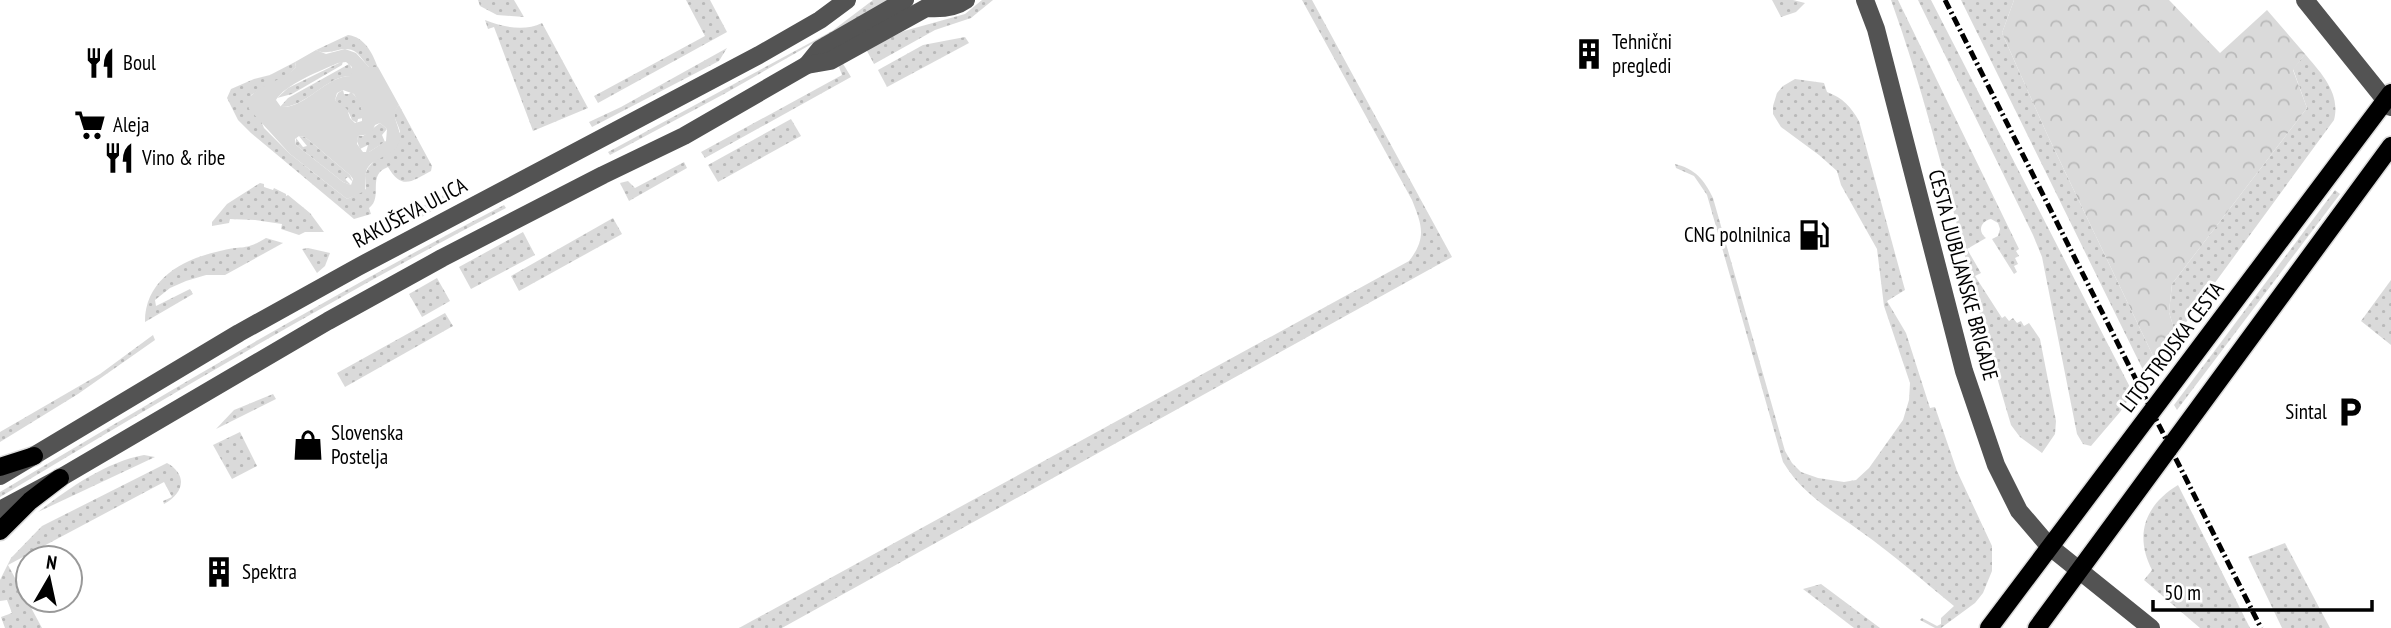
<svg xmlns="http://www.w3.org/2000/svg" width="2391" height="628" font-family="'PT Sans Narrow',sans-serif">
	<style>
		.grass { fill: url(#grass-dots) }
		.forest { fill: url(#forest-crowns) }
		.park { fill: #dadada; fill-rule: evenodd }
		.lines { fill: none; stroke-linecap: round; stroke-linejoin: round }
		.major-casing { stroke: #dbdbdb; stroke-width: 21 }
		.minor { stroke: #535353; stroke-width: 18 }
		.major { stroke: #000; stroke-width: 18 }
		.rail { stroke: #000; stroke-width: 5; stroke-dasharray: 10 3.5 2 3.5; stroke-linecap: butt }
		.labels { text-anchor: middle; stroke-width: 6; stroke-linejoin: round; paint-order: stroke }
		.poi-label { font-size: 21px; fill: #000; stroke: #fff; text-anchor: start }
		.street-label { font-size: 21px; fill: #000; stroke: #fff }
	</style>
	<defs>
		<pattern id="grass-dots" width="8" height="8" patternUnits="userSpaceOnUse" patternTransform="scale(1.75)"><rect width="8" height="8" fill="#dadada"/><path d="M2 2h.1M6 6h.1" fill="none" stroke="#b9b9b9" stroke-width="1.8" stroke-linecap="round"/></pattern>
		<pattern id="forest-crowns" width="20" height="18" patternUnits="userSpaceOnUse" patternTransform="scale(1.75)"><rect width="20" height="18" fill="#dadada"/><path d="M2 6a3 3 0 1 1 6 0M12 15a3 3 0 1 1 6 0" fill="none" stroke="#b9b9b9"/></pattern>
	</defs>
	<rect width="100%" height="100%" fill="#fff"/>
	<g class="grass">
		<path d="M478,0H514L524,17L497,15L480,6Z"/>
		<path d="M686,0H710L727,32L598,103L594,96L705,36Z"/>
		<path d="M873,0H889L724,94L610,155L608,152L832,31Z"/>
		<path d="M982,0H993L971,18L935,30L874,64L866,49L904,31L965,14Z"/>
		<path d="M1302,0H1312L1452,257L782,628H739L1409,261C1427,238 1422,225 1412,200Z"/>
		<path d="M1772,0H1793L1805,3L1796,12L1781,17Z"/>
		<path d="M1891,0H1898L2019,249L2016,251L2019,256L2015,258L2018,264L2014,266L2017,272L2014,274L1992,239L1998,236L2000,229L1998,223L1991,219C1981,221 1977,231 1986,238L1967,249L1981,273L1975,276L2002,318L2005,316L2009,321L2013,318L2017,323L2021,321L2024,326L2029,323L2040,339L2056,421L2055,434L2042,453L2020,437L2011,425C1968,284 1941,139 1891,0Z"/>
		<path d="M1918,0H1931L2133,393L2120,412L2091,446L2083,444L2077,434L2042,257L2033,235Z"/>
		<path d="M1961,0H2014L2002,33L2047,134L2156,362L2146,376Z"/>
		<path d="M485,20C503,27 524,32 542,23L588,108L533,131L494,27L488,29Z"/>
		<path d="M348,35C365,37 373,54 378,68L369,67C365,63 361,57 357,53C343,42 330,58 316,50Z"/>
		<path d="M965,37L969,43L887,87L878,70L923,45Z"/>
		<path d="M727,48L719,61L592,127L589,122L621,107Z"/>
		<path d="M2305,54C2321,73 2341,93 2334,120L2176,336L2169,312L2172,284L2307,108L2293,69Z"/>
		<path d="M343,61L342,65L292,94L277,98L288,88Z"/>
		<path d="M295,62L296,67L288,75L251,95L264,128L290,154L347,199L366,189L365,175L368,168L400,132C398,121 389,115 399,105L432,166L431,171C412,181 402,191 388,167C366,175 384,197 369,208L371,214L354,219L251,133L238,120L227,98L231,89L254,79L270,75Z"/>
		<path d="M842,62L851,77L705,158L701,152L842,75L839,67Z"/>
		<path d="M349,64L353,70L352,76C326,75 307,108 280,107L288,98Z"/>
		<path d="M1795,79L1824,83L1827,92C1843,98 1851,107 1859,121L1905,290L1887,301L1906,333L1930,408L1935,407L1957,471L1992,546V571L1983,593L1975,603L1941,628H1935L1920,620L1922,618L1937,626L1941,624V618L1954,606C1923,581 1893,554 1860,531C1829,508 1804,496 1783,462L1707,195L1694,176L1676,168L1675,164C1695,169 1704,179 1713,198L1785,451L1792,463L1801,472L1818,478L1844,482L1856,480L1869,468L1903,420L1909,400L1910,383L1884,306L1877,249L1841,185L1837,171L1819,155L1781,127L1773,114V106L1777,93L1783,86Z"/>
		<path d="M343,90L344,94H349L351,92C358,97 363,109 363,118L358,119L357,123L352,120L349,113L335,100L338,93Z"/>
		<path d="M791,119L801,136L718,182L708,165Z"/>
		<path d="M380,123L387,129L382,135L385,142L369,152H366L368,145L360,149L357,141L358,136H363Z"/>
		<path d="M299,136L305,137L350,175L353,182L348,177L345,179L351,185L343,182L296,145V138L303,147L307,146Z"/>
		<path d="M684,162L687,168L629,201L620,183L628,181L635,188Z"/>
		<path d="M260,183L264,184V187L273,190L274,188L286,194V196L288,195L310,213L324,232H305L299,235L281,229L282,224L255,220L230,219L229,223L212,226V222L227,204Z"/>
		<path d="M2335,190L2340,194L2177,410L2174,405Z"/>
		<path d="M449,192C442,212 395,232 376,231Z"/>
		<path d="M504,205L506,208C333,298 167,397 0,497V492C166,393 332,294 504,205Z"/>
		<path d="M613,218L622,234L519,291L511,276Z"/>
		<path d="M523,232L535,255L471,289L459,267Z"/>
		<path d="M266,238L283,243L225,275H206L186,281L170,288L155,300L156,306L190,289L193,294L145,322C145,279 183,259 220,251C242,245 245,251 266,238Z"/>
		<path d="M308,248L330,253L325,266L317,273L302,249Z"/>
		<path d="M437,278L450,301L422,317L409,294Z"/>
		<path d="M2391,280V345L2361,321Z"/>
		<path d="M445,313L453,326L345,387L337,373Z"/>
		<path d="M153,335L155,340L78,394L0,442V432L100,374Z"/>
		<path d="M273,394L276,399L216,429L234,410Z"/>
		<path d="M240,432L257,466L232,479L213,445Z"/>
		<path d="M144,455L155,457L38,512C69,488 106,462 144,455Z"/>
		<path d="M167,463C188,475 184,493 164,504L163,501L172,497L164,482L8,565L42,628H5L1,617L12,613L7,600L0,601V580L11,558L42,526Z"/>
		<path d="M2178,485L2250,628H2200L2144,580L2152,570C2134,535 2145,505 2178,485Z"/>
		<path d="M2285,543L2330,628H2282L2248,557Z"/>
		<path d="M1821,584L1880,628H1854L1803,589Z"/>
	</g>
	<path class="forest" d="M2014,0H2169L2220,53L2267,10L2305,54L2293,70L2307,108L2172,284L2169,312L2176,336L2156,362L2047,134L2002,33Z"/>
	<path class="park" d="M345,49L356,53L369,67H378L399,105C388,117 403,127 399,141C395,157 374,156 367,169C364,176 366,184 365,191L347,199L290,154L249,109L247,101C258,84 282,82 296,67L295,62L316,50L326,54ZM346,62L352,67V76C326,75 305,109 281,107L276,100C284,85 322,70 338,63ZM343,90L354,94L362,110V121L355,123L350,118L347,109L335,100L337,93ZM380,123L387,129L386,141L369,152H363L357,144L358,136C365,135 372,134 375,125ZM299,136L305,137L350,175L353,179L351,185L343,182L296,145L295,139Z"/>
	<g class="lines">
		<defs>
			<g id="major">
				<path d="M0,467L34,456"/>
				<path d="M0,531L30,501L60,478"/>
				<path d="M1989,628L2391,93"/>
				<path d="M2037,628L2391,146"/>
			</g>
		</defs>
		<use href="#major" class="major-casing"/>
		<g class="minor">
			<path d="M1865,0L1876,29L1964,371L1996,465L2019,511L2049,546L2151,628"/>
			<path d="M2305,0L2391,107"/>
			<path d="M807,65L820,49L905,0"/>
			<path d="M0,476L239,333L358,267L759,55L820,20L847,0"/>
			<path d="M0,510L60,478L328,321L442,258L603,175L684,136L807,65L830,61L926,8C939,9 955,8 966,0"/>
		</g>
		<use href="#major" class="major"/>
		<path class="rail" d="M1945,0L2261,628"/>
	</g>
	<defs>
		<symbol id="building-bare" viewBox="-9 -9 18 18"><path d="M-4-6H4V6H1V3H-1V6H-4ZM-2.5-4.3h1.7v1.8h-1.7ZM.8-4.3h1.7v1.8H.8ZM-2.5-1h1.7V.8h-1.7ZM.8-1h1.7V.8H.8Z" fill="#000" stroke="#fff" stroke-width="2.5" paint-order="stroke"/></symbol>
		<symbol id="restaurant-bare" viewBox="-9 -9 18 18"><path d="M-5-6h1v4h1v-4h1v4h1v-4h1v5L-1.5 .5V6h-2V.5L-5-1ZM5-6V6H3V1.5H1.5Q1.5-4 5-6Z" fill="#000" stroke="#fff" stroke-width="2.5" paint-order="stroke"/></symbol>
		<symbol id="supermarket-bare" viewBox="-9 -9 18 18"><path d="M-6-5.5h2.5l.6 2H6L4.5 2H-2.5L-4.4-4H-6ZM-1.5 3.2a1.3 1.3 0 1 0 .1 0ZM3 3.2a1.3 1.3 0 1 0 .1 0Z" fill="#000" stroke="#fff" stroke-width="2.5" paint-order="stroke"/></symbol>
		<symbol id="fuel-bare" viewBox="-9 -9 18 18"><path d="M-5.5-6h7V0h2V4h1.3V-2.5L3-4.5l.8-.8L6-3V5H2.5V1h-1V6h-7ZM-4.2-4.7v3.2H.2V-4.7Z" fill="#000" stroke="#fff" stroke-width="2.5" paint-order="stroke"/></symbol>
		<symbol id="parking-bare" viewBox="-9 -9 18 18"><path d="M-3.5-5.5H1a3.5 3.5 0 0 1 0 7H-1V5.5H-3.5ZM-1-3.4V-.6H.8a1.4 1.4 0 0 0 0-2.8Z" fill="#000" stroke="#fff" stroke-width="2.5" paint-order="stroke"/></symbol>
		<symbol id="shop-bare" viewBox="-9 -9 18 18"><path d="M-5-2.5h2.3a2.7 3.5 0 0 1 5.4 0H5L5.5 6h-11ZM-1.5-2.5h3a1.5 2.3 0 0 0-3 0Z" fill="#000" stroke="#fff" stroke-width="2.5" paint-order="stroke"/></symbol>
	</defs>
	<g fill-rule="evenodd">
		<use href="#building-bare" x="1567" y="32" width="44" height="44"/>
		<use href="#restaurant-bare" x="78" y="41" width="44" height="44"/>
		<use href="#supermarket-bare" x="68" y="103" width="44" height="44"/>
		<use href="#restaurant-bare" x="97" y="136" width="44" height="44"/>
		<use href="#fuel-bare" x="1792" y="213" width="44" height="44"/>
		<use href="#parking-bare" x="2328" y="390" width="44" height="44"/>
		<use href="#shop-bare" x="286" y="423" width="44" height="44"/>
		<use href="#building-bare" x="197" y="550" width="44" height="44"/>
	</g>
	<g class="labels">
		<g class="poi-label">
			<text x="1612" y="49">Tehnični<tspan x="1612" dy="24">pregledi</tspan></text>
			<text x="123" y="70">Boul</text>
			<text x="113" y="132">Aleja</text>
			<text x="142" y="165">Vino &amp; ribe</text>
			<text x="1791" y="242" text-anchor="end">CNG polnilnica</text>
			<text x="2327" y="419" text-anchor="end">Sintal</text>
			<text x="331" y="440">Slovenska<tspan x="331" dy="24">Postelja</tspan></text>
			<text x="242" y="579">Spektra</text>
		</g>
		<g class="street-label">
			<text transform="translate(410 213) rotate(-28)" y="7">RAKUŠEVA ULICA</text>
			<text transform="translate(1963 275) rotate(75)" y="7">CESTA LJUBLJANSKE BRIGADE</text>
			<text transform="translate(2172 347) rotate(-53)" y="7">LITOSTROJSKA CESTA</text>
		</g>
	</g>
	<g transform="translate(49 579) rotate(9)"><circle r="33" fill="#ffffff" stroke="#999999" stroke-width="2"/>
	<path d="M0-5L12 26L0 18L-12 26Z" fill="#000000"/>
	<text y="-10" font-size="19" font-weight="bold" text-anchor="middle" fill="#000000">N</text>
	</g>
	<path d="M2153 600v10h219v-10" fill="none" stroke="#000000" stroke-width="3.5"/>
	<text x="2164" y="600" font-size="21" fill="#000000" stroke="#ffffff" stroke-width="5" paint-order="stroke">50 m</text>
</svg>
